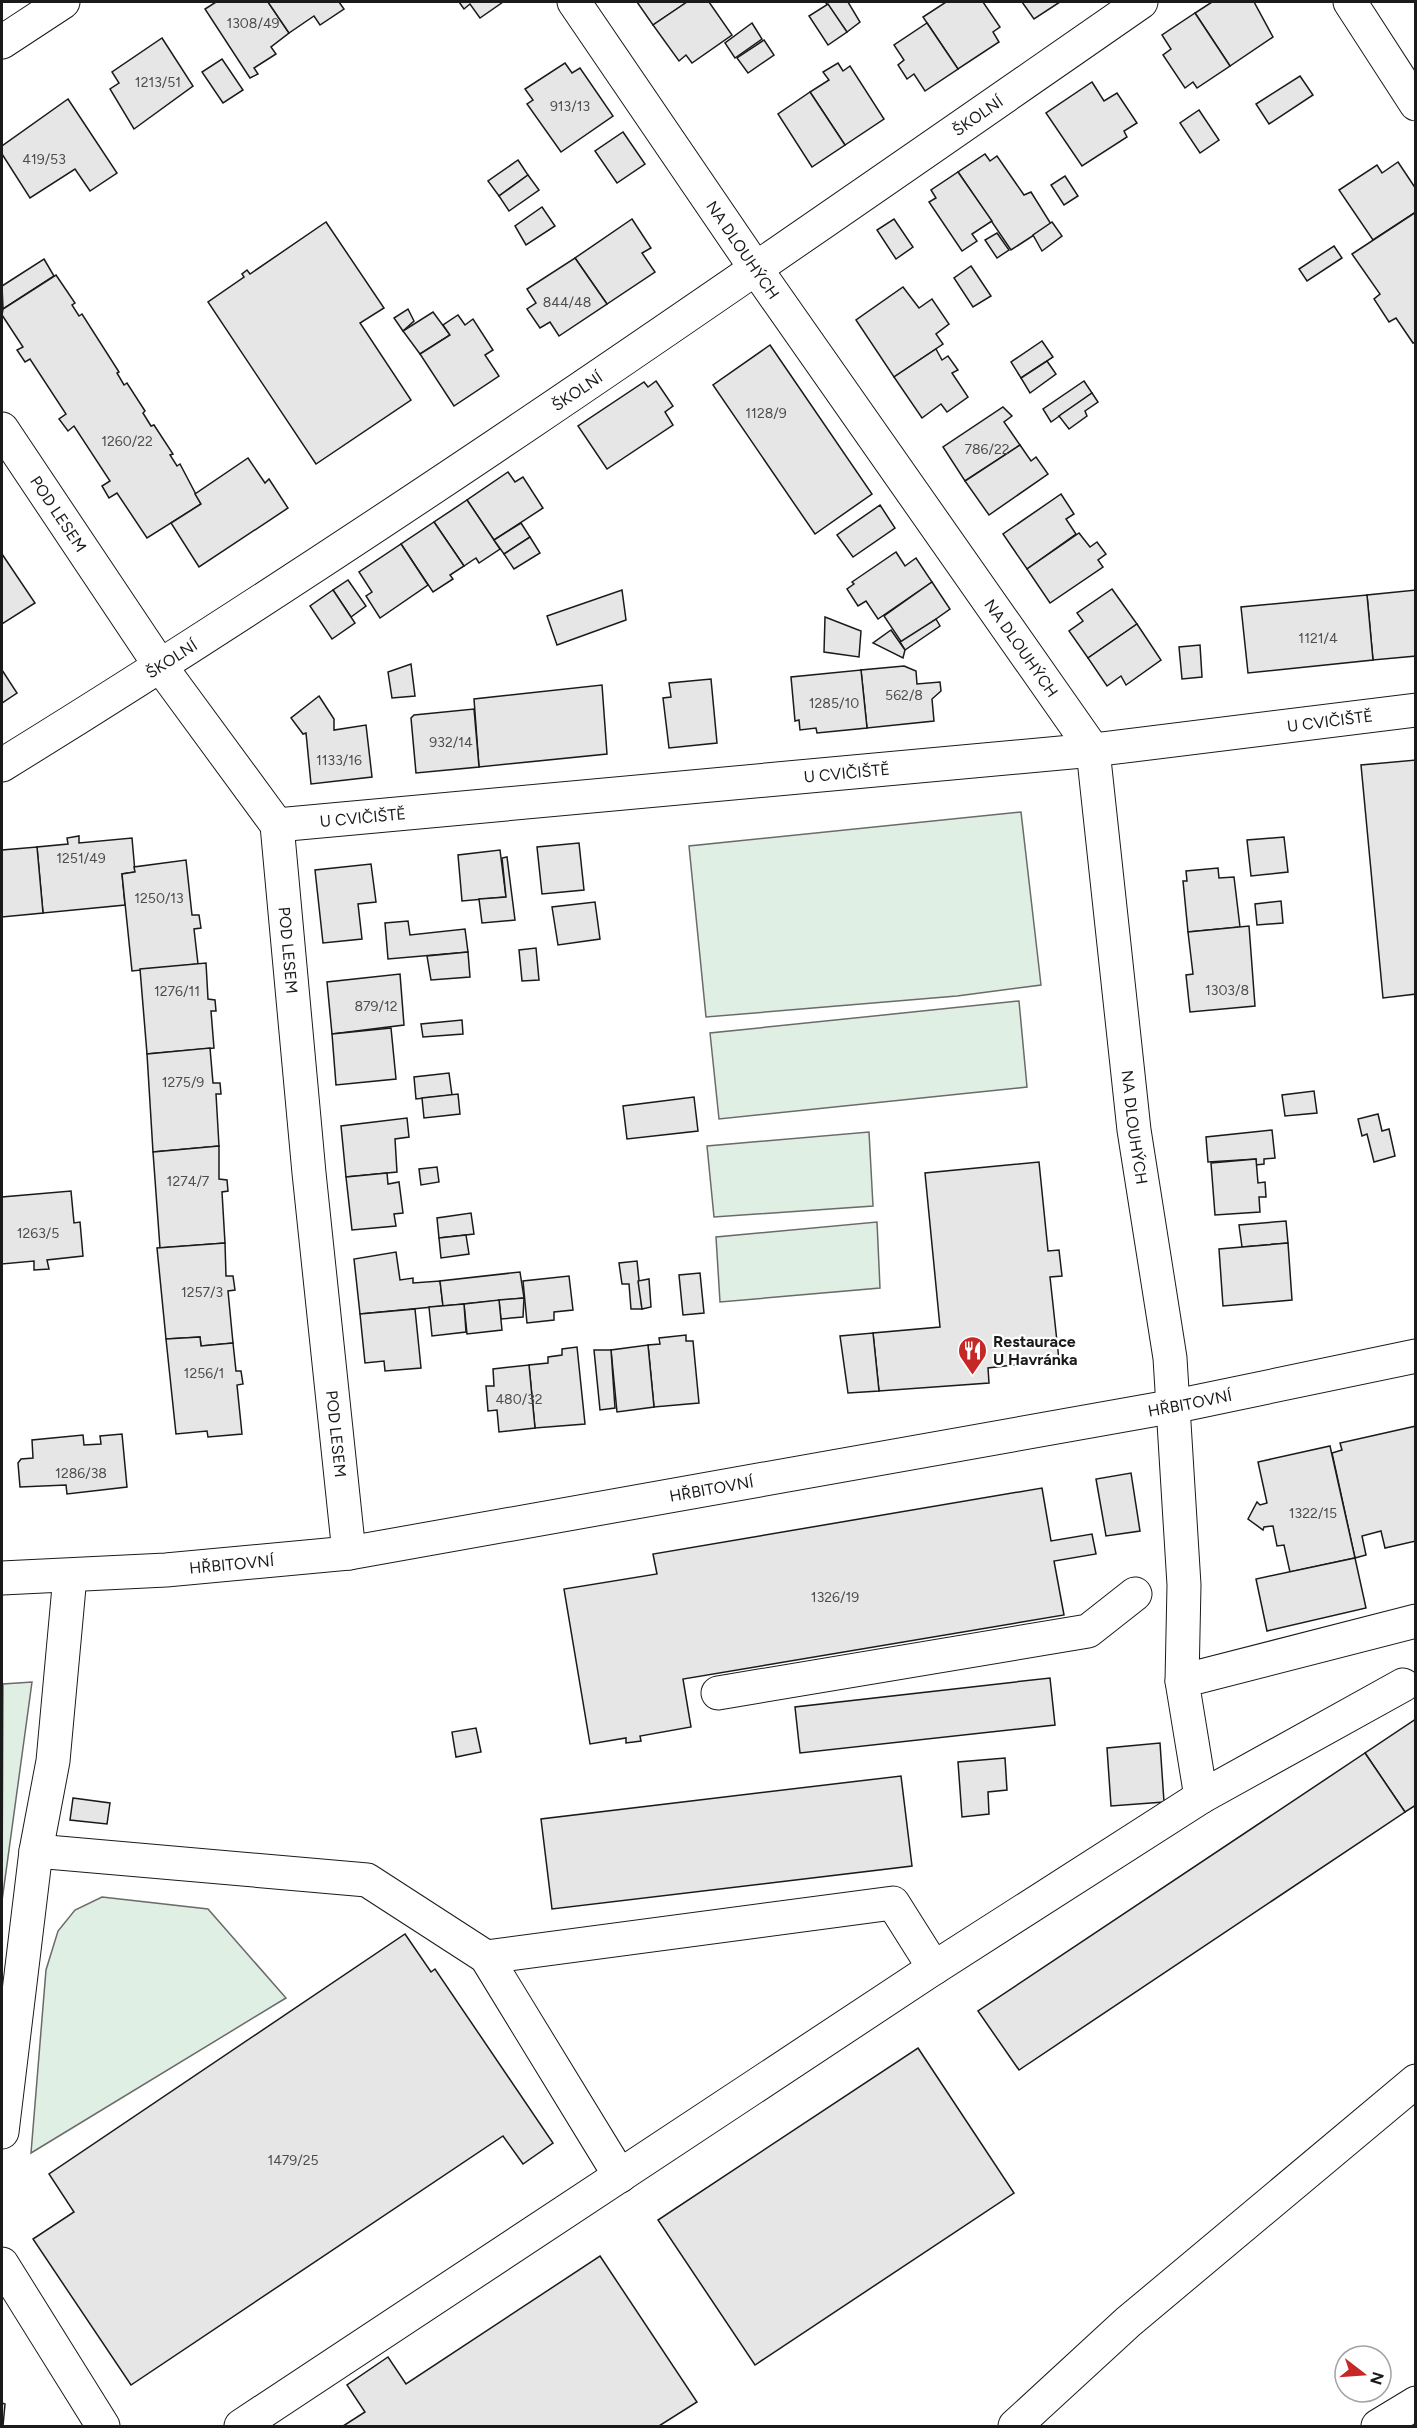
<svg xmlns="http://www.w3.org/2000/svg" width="1417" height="2428" font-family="Figtree,sans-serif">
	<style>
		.green { fill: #e0efe3; stroke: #6a6a6a; stroke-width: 1.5 }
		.building { fill: #e6e6e6; stroke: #1a1a1a; stroke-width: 1.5 }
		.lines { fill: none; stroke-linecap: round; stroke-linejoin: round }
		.minor-casing { stroke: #1a1a1a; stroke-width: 35 }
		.minor { stroke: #fff; stroke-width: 33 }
		.labels { text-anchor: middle; stroke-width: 4.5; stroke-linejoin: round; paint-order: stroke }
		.number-label { font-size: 14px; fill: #4d4d4d }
		.street-label { font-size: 16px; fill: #1a1a1a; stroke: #fff }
		.poi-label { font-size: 16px; font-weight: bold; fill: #1a1a1a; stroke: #fff; text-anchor: start }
	</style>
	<rect width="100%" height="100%" fill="#fff"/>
	<g class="green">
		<path d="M1021,812L1041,985L957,996L706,1017L689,846Z"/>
		<path d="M1019,1001L1027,1087L719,1119L710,1033Z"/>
		<path d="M869,1132L873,1206L714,1217L707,1146Z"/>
		<path d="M877,1222L880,1288L720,1302L716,1237Z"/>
		<path d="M32,1682L2,1901L3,1684Z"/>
		<path d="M102,1897L208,1909L286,1998L31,2153L46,1970L58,1931L75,1910Z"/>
	</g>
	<g class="building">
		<path d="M216,2H268L289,33L271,47L276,54L254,68L258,74L250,78L205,9Z"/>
		<path d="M268,2H339L344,9L320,25L314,16L289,33Z"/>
		<path d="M459,2H503L480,18L470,4L464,9Z"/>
		<path d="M637,2H687L653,25Z"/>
		<path d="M687,2H709L732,35L692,63L686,55L679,61L653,25Z"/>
		<path d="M828,2H848L860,22L847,32L826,3Z"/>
		<path d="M946,2H983L1000,27L993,32L999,42L958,69L923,17Z"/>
		<path d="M1022,2H1060L1034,19Z"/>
		<path d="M1212,2H1254L1273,37L1230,66L1195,13Z"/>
		<path d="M828,4L847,32L828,45L809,16Z"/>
		<path d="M1195,13L1230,66L1197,88L1193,82L1185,88L1163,55L1171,49L1162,35Z"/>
		<path d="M752,23L762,39L735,58L725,43Z"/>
		<path d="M927,23L958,69L925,91L914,74L907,79L898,65L904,60L894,45Z"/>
		<path d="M162,38L193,86L134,129L110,89L119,83L112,72Z"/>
		<path d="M764,40L774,55L748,73L737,58Z"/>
		<path d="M222,59L243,90L223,103L202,72Z"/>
		<path d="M565,63L572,73L580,68L613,116L561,152L527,104L533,100L525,89Z"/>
		<path d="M838,63L843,71L850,66L884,119L845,145L810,92L829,80L823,72Z"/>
		<path d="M1300,76L1313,95L1269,124L1256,104Z"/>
		<path d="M1092,82L1104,101L1117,93L1137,123L1124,131L1127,137L1082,166L1046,113Z"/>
		<path d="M810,92L845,145L812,167L778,114Z"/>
		<path d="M68,99L117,173L90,191L75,169L30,198L2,154V146Z"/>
		<path d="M1199,110L1219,140L1200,153L1180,123Z"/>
		<path d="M623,132L645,164L617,183L595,151Z"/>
		<path d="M985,154L990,161L997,156L1024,195L1031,192L1051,224L1011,250L958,172Z"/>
		<path d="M518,160L528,175L499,196L488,181Z"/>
		<path d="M1398,162L1416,189V212L1373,240L1339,190L1377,165L1382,173Z"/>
		<path d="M958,172L992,221L972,234L977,241L962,251L929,202L936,198L931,190Z"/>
		<path d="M528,175L539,190L509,211L499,196Z"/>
		<path d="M1065,176L1078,196L1064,205L1051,185Z"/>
		<path d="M542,207L555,226L526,245L515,226Z"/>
		<path d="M1416,212V342L1413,343L1396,318L1389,322L1374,299L1380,294L1352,254Z"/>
		<path d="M632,219L651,248L642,253L655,272L607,304L575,258Z"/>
		<path d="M894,219L913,247L896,259L877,230Z"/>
		<path d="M326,222L384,308L360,323L411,400L316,464L208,302L244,277L242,274L247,270L250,274Z"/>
		<path d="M1052,222L1062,236L1042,251L1033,235Z"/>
		<path d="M997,233L1009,250L997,258L985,240Z"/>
		<path d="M1334,246L1342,258L1307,281L1299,269Z"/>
		<path d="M575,258L607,304L559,336L550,322L540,328L527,309L536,303L527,289Z"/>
		<path d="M44,259L54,276L3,309L2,286Z"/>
		<path d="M971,266L991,296L973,307L954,278Z"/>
		<path d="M56,275L75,303L72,305L79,316L82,314L119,372L117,373L124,385L127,383L145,411L143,413L151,426L154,425L173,454L170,455L177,466L180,464L201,504L147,538L117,493L109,498L102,486L110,481L74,426L68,431L59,419L66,414L30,359L25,362L17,350L23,347L2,315L3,309Z"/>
		<path d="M903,287L919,308L932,299L949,324L936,334L943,344L894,377L856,320Z"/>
		<path d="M408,309L414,321L403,331L394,318Z"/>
		<path d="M433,312L450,335L420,354L403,331Z"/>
		<path d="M458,315L465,325L473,319L493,350L485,355L499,376L454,406L420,354L450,335L443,325Z"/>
		<path d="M1042,341L1053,357L1021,378L1011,362Z"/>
		<path d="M770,345L872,494L815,534L713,385Z"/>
		<path d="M936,349L942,360L948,356L958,370L952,373L968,397L947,412L941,404L922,418L894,377Z"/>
		<path d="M1047,361L1056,374L1030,393L1021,378Z"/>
		<path d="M656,381L673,406L665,412L673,425L607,469L578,426L644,382L648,387Z"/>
		<path d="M1084,381L1092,393L1051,422L1043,409Z"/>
		<path d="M1092,393L1098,402L1085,411L1087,416L1069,429L1059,416Z"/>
		<path d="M1003,407L1012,416L1004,422L1020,445L965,481L943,447Z"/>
		<path d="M1020,445L1031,461L1036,457L1048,474L989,515L965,481Z"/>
		<path d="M248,458L265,483L269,479L288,508L199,567L171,523L201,504L195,494Z"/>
		<path d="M508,472L515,482L523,477L543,508L494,540L467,500Z"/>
		<path d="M1061,494L1074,514L1066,519L1076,534L1027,569L1003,534Z"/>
		<path d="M467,500L500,549L479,563L476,558L464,566L434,522Z"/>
		<path d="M880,505L895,528L853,557L837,535Z"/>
		<path d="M434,522L464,566L450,575L453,579L433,592L401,544Z"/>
		<path d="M521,523L530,537L504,554L494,540Z"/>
		<path d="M1079,533L1090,547L1097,542L1106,554L1098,560L1103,567L1050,603L1027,569Z"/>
		<path d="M530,537L540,553L514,569L504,554Z"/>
		<path d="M401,544L428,585L380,618L366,596L372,592L359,572Z"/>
		<path d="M896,552L905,566L916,558L932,582L878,619L866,601L858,606L847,589L854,584L852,582Z"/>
		<path d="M2,554L35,603L2,624Z"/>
		<path d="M348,580L366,606L351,617L333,590Z"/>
		<path d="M932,582L950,609L902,643L884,616Z"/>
		<path d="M1112,589L1137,624L1088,658L1069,631L1083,621L1077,613Z"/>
		<path d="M333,590L355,623L332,639L310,606Z"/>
		<path d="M622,590L626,620L557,645L547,616Z"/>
		<path d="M1416,590V656L1373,660L1367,595Z"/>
		<path d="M1367,595L1373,660L1248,673L1241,607Z"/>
		<path d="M825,617L861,631L859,657L824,652Z"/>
		<path d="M936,619L940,626L905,650L900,642Z"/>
		<path d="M1137,624L1161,660L1126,685L1121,676L1107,686L1088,658Z"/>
		<path d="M891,630L905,650L903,658L873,643Z"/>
		<path d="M1200,645L1202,677L1182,679L1179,647Z"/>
		<path d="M411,664L415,696L392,698L388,672Z"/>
		<path d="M904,666L916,671L917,684L940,682L941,691L932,699L934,721L867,728L861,670Z"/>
		<path d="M2,670L17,693L2,703Z"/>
		<path d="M861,670L867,728L817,733L816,728L800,730L799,720L795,721L791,677Z"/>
		<path d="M711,679L717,743L669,748L663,698L671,697L669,683Z"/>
		<path d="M602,685L607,754L479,767L474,699Z"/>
		<path d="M319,696L334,719V730L366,725L372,777L311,784L306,733L303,734L291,718Z"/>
		<path d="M474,709L479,767L416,773L411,718L414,715Z"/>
		<path d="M1416,760V994L1383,998L1361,765Z"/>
		<path d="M79,836V843L132,838L135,872L122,874L125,905L43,913L37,847L68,844L67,838Z"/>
		<path d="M1284,837L1288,872L1251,876L1247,840Z"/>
		<path d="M579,843L584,890L542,894L537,847Z"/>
		<path d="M37,847L43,913L2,917V850Z"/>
		<path d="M500,850L506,897L462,901L458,855Z"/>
		<path d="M507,857L515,920L482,923L479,899L506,897L502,858Z"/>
		<path d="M186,860L192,915H199L201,928L194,929L198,964L132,971L122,874L135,872L134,867Z"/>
		<path d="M371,864L376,902L358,904L362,939L323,943L315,870Z"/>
		<path d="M1218,868L1219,878L1234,877L1240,927L1188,932L1183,881H1187L1186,871Z"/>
		<path d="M1281,901L1283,923L1257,925L1255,904Z"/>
		<path d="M595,902L600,939L558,945L552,907Z"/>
		<path d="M408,921L410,935L465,929L468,952L388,959L385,923Z"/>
		<path d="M1249,926L1255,1006L1190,1012L1186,975L1193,974L1188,932Z"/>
		<path d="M536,948L539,980L522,981L519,950Z"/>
		<path d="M468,952L470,977L431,980L427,956Z"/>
		<path d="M206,963L208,999L215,1000L216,1011H211L214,1048L147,1054L140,969Z"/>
		<path d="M400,974L404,1025L332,1034L327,982Z"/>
		<path d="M462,1020L463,1034L423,1037L421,1024Z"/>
		<path d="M391,1028L396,1079L336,1085L332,1034Z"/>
		<path d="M210,1048L213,1083H220L221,1094H216L219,1146L153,1152L147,1054Z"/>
		<path d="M449,1073L452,1095L416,1099L414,1077Z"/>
		<path d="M1314,1091L1317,1113L1285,1116L1282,1095Z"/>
		<path d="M458,1094L460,1114L424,1118L422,1098Z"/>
		<path d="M694,1097L698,1131L627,1139L623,1106Z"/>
		<path d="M1378,1114L1382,1131L1389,1129L1395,1156L1374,1162L1367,1134L1362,1136L1358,1119Z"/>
		<path d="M407,1118L409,1137L395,1139L397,1172L346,1177L341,1126Z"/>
		<path d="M1272,1130L1275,1158L1264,1159V1164L1256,1165V1159L1208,1162L1206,1137Z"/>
		<path d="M219,1146V1179L227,1180L228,1191L222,1192L225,1243L160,1248L153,1152Z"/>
		<path d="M1256,1159L1258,1183L1265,1182L1266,1197H1259L1260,1212L1215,1215L1211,1163Z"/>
		<path d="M1039,1162L1048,1251L1059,1250L1062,1276L1050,1277L1059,1360L988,1368L989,1383L879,1391L873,1333L940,1327L925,1173Z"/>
		<path d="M437,1167L439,1182L421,1185L419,1169Z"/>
		<path d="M387,1173L388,1184L399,1182L403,1213L394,1214L396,1226L352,1230L346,1177Z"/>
		<path d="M71,1191L74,1223L80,1222L83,1256L47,1260L49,1269L34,1270V1261L2,1264V1197Z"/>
		<path d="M471,1213L474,1234L439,1238L437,1218Z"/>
		<path d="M1286,1221L1288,1243L1242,1247L1239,1225Z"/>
		<path d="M466,1235L469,1254L441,1258L439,1238Z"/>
		<path d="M225,1243L226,1276H233L235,1290L228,1291L233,1343L201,1346L200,1337L166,1339L157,1248Z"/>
		<path d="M1288,1243L1292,1300L1223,1306L1219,1249Z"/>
		<path d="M396,1252L400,1280L413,1278V1283L440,1281L443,1306L360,1314L354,1259Z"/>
		<path d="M637,1261L642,1309H631L629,1284H622L619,1263Z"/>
		<path d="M520,1272L524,1298L443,1306L440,1281Z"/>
		<path d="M700,1273L704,1313L683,1315L679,1275Z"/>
		<path d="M569,1276L573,1310L554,1312V1320L527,1323L523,1281Z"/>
		<path d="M649,1279L651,1307L642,1309L638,1281Z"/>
		<path d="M524,1298L523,1317L501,1319L499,1300Z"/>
		<path d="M499,1300L502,1330L467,1334L464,1304Z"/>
		<path d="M464,1304L466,1332L432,1336L429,1307Z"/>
		<path d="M415,1309L421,1368L385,1371L384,1361L365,1363L360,1314Z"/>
		<path d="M873,1333L879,1391L848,1393L840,1336Z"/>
		<path d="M686,1335V1341H693L699,1403L654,1407L648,1345L660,1344L659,1338Z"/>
		<path d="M200,1337L201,1346L233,1343L236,1371H241L243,1384L237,1385L242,1434L208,1437L207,1431L176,1434L166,1339Z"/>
		<path d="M648,1345L654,1407L617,1412L611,1350Z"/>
		<path d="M577,1347L585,1424L535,1428L529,1365L548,1363V1357L562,1355V1349Z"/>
		<path d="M594,1350H611L615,1408L600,1410Z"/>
		<path d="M529,1365L535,1428L499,1432L497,1410L488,1411L486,1386H494L493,1369Z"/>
		<path d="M1416,1426V1541L1385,1548L1381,1531L1362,1536L1366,1555L1355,1558L1332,1453L1342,1450L1340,1443Z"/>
		<path d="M122,1434L127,1487L67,1494L66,1485L20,1487L18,1463L21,1459L33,1458L32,1440L83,1435L84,1445L101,1444L100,1436Z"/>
		<path d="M1330,1446L1355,1558L1290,1572L1284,1545L1277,1546L1273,1526L1264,1527L1263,1530L1248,1519L1257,1502L1260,1505L1267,1503L1258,1462Z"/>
		<path d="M1131,1473L1140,1531L1106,1536L1096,1479Z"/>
		<path d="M1042,1488L1051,1541L1092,1534L1096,1554L1054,1561L1064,1615L683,1679L691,1727L640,1736L641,1741L626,1743V1738L590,1744L564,1589L657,1574L653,1554Z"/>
		<path d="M1355,1558L1366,1608L1267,1631L1256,1579Z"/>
		<path d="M1050,1678L1055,1725L800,1753L795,1707Z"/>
		<path d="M1416,1719V1805L1405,1812L1365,1753Z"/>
		<path d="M476,1728L481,1752L456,1757L452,1732Z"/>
		<path d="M1160,1743L1164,1802L1111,1806L1107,1748Z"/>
		<path d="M1365,1753L1405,1812L1019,2070L978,2011Z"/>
		<path d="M1005,1758L1007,1790L988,1792L989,1814L962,1817L958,1762Z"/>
		<path d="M901,1776L912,1866L552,1909L541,1819Z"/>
		<path d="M73,1798L110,1803L107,1824L70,1820Z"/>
		<path d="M405,1934L431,1972L435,1969L553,2143L523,2164L503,2136L131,2385L33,2239L74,2212L49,2174Z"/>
		<path d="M918,2048L1014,2193L755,2365L658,2220Z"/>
		<path d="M600,2256L697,2402L659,2426H343L365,2412L347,2385L388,2357L406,2384Z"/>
		<path d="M2,2403L5,2404L3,2426H2Z"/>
	</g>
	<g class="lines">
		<defs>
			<g id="minor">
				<path id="s1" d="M574,2L756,269L1093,750L1134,1130L1170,1358L1184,1585L1182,1681"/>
				<path d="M1350,2L1416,104"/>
				<path d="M2,42L63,2"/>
				<path id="s2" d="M2,429L161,667L277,825L309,1173L349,1553"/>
				<path id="s3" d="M2,765C391,525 766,262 1141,2"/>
				<path id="s4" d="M277,825L1093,750L1416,710"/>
				<path id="s5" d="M2,1578L166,1570L349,1553L1186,1404L1416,1356"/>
				<path d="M718,1693L1088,1631L1135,1594"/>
				<path d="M1201,1797L1403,1685"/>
				<path d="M36,1851L367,1880L486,1957L620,2176"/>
				<path d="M934,1968L1201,1797L1182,1681L1416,1621"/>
				<path d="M2,2132L36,1851L53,1761L70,1576"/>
				<path d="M2,2264L103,2426"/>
				<path d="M241,2426L934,1968L893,1903L486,1957"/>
				<path d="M1015,2426L1128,2322L1416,2081"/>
				<path d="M1378,2426L1416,2403"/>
			</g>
		</defs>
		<use href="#minor" class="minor-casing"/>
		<use href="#minor" class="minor"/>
	</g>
	<defs>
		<symbol id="restaurant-pin" viewBox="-11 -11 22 30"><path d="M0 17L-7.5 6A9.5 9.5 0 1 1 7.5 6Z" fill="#c62828" stroke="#fff"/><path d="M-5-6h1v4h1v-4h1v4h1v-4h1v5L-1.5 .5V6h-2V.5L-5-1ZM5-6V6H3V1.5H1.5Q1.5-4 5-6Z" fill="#fff"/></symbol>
	</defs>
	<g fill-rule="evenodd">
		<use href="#restaurant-pin" x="956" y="1334" width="33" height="45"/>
	</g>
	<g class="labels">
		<g class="number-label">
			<text x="253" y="28">1308/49</text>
			<text x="158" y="87">1213/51</text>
			<text x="570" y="111">913/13</text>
			<text x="44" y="164">419/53</text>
			<text x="567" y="307">844/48</text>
			<text x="766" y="418">1128/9</text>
			<text x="127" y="446">1260/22</text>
			<text x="987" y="454">786/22</text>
			<text x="1318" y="643">1121/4</text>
			<text x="904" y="700">562/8</text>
			<text x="834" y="708">1285/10</text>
			<text x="451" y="747">932/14</text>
			<text x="339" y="765">1133/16</text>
			<text x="81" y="863">1251/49</text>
			<text x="159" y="903">1250/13</text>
			<text x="1227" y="995">1303/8</text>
			<text x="177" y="996">1276/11</text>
			<text x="376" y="1011">879/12</text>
			<text x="183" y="1087">1275/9</text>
			<text x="188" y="1186">1274/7</text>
			<text x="38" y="1238">1263/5</text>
			<text x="202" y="1297">1257/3</text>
			<text x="204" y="1378">1256/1</text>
			<text x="519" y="1404">480/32</text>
			<text x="81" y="1478">1286/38</text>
			<text x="1313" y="1518">1322/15</text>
			<text x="835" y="1602">1326/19</text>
			<text x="293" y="2165">1479/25</text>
		</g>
		<g class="street-label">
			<text dy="6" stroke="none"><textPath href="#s3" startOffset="1172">ŠKOLNÍ</textPath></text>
			<text dy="6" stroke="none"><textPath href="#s1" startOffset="300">NA DLOUHÝCH</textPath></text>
			<text dy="6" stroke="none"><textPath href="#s3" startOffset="686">ŠKOLNÍ</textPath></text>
			<text dy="6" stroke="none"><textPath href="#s2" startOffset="102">POD LESEM</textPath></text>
			<text dy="6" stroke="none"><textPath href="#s1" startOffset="786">NA DLOUHÝCH</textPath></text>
			<text dy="6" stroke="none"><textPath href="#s3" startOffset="200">ŠKOLNÍ</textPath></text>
			<text dy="6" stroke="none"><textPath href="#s4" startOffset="1058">U CVIČIŠTĚ</textPath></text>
			<text dy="6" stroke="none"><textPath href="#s4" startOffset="572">U CVIČIŠTĚ</textPath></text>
			<text dy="6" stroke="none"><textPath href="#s4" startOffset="86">U CVIČIŠTĚ</textPath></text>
			<text dy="6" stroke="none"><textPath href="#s2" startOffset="608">POD LESEM</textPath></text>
			<text dy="6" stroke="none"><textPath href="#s1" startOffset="1290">NA DLOUHÝCH</textPath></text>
			<text dy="6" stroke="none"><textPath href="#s5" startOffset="1202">HŘBITOVNÍ</textPath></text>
			<text dy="6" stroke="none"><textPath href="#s2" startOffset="1094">POD LESEM</textPath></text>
			<text dy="6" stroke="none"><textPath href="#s5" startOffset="716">HŘBITOVNÍ</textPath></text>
			<text dy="6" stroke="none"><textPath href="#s5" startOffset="230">HŘBITOVNÍ</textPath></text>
		</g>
		<g class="poi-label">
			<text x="993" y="1347">Restaurace<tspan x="993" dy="18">U Havránka</tspan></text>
		</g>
	</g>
	<rect width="1417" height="2428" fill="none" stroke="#1a1a1a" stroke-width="6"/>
	<g transform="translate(1363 2374) rotate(107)"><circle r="28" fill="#ffffff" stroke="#a3a3a3" stroke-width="1.5"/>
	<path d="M0-4.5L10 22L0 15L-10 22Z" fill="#c62828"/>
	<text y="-9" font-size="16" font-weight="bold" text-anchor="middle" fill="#1a1a1a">N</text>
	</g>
</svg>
